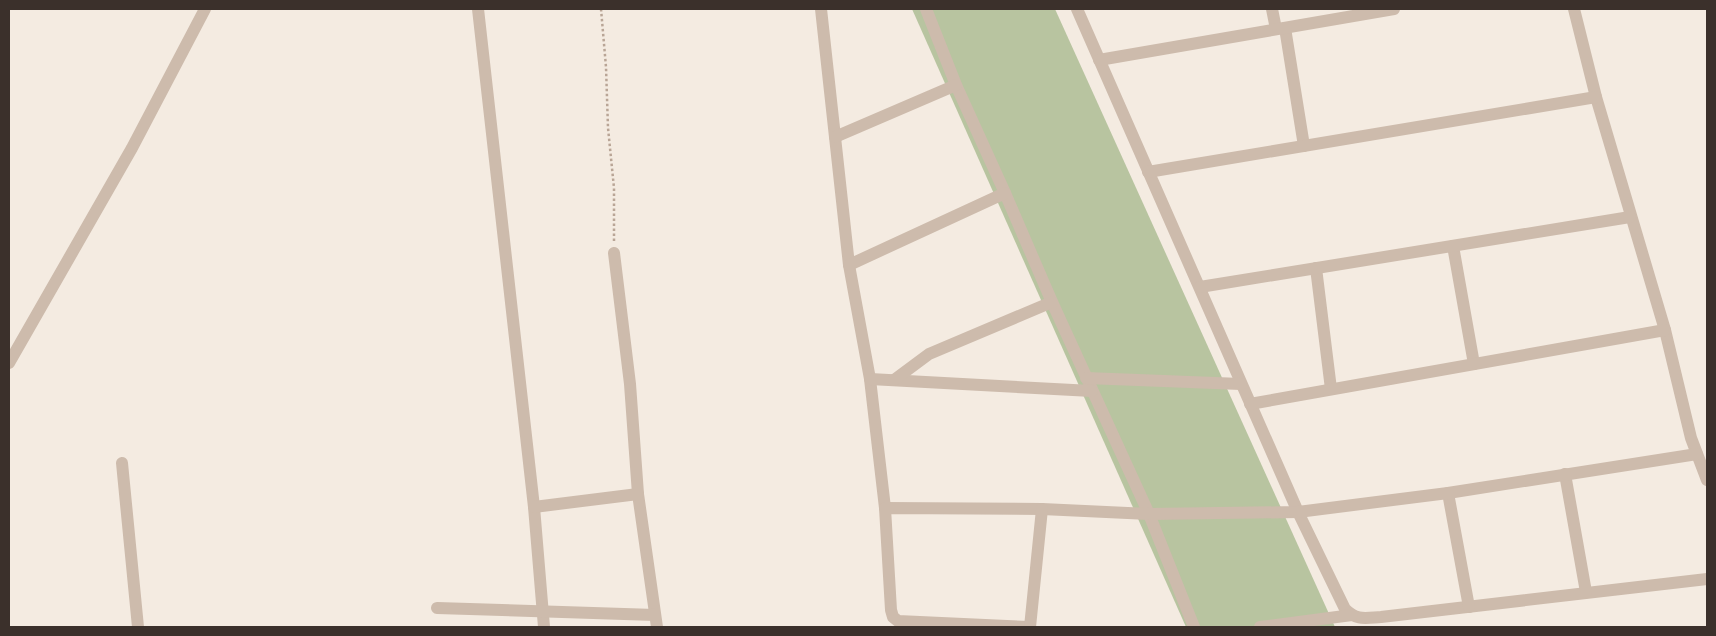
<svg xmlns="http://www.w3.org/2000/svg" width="1716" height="636" font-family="Inter,sans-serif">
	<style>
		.green { fill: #b8c4a0 }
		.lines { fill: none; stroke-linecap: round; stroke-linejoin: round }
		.path { stroke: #b9a596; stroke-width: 2.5; stroke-dasharray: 2.5 2.5; stroke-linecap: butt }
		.minor { stroke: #cdbbac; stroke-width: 12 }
	</style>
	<rect width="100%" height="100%" fill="#f4ebe1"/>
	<path class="green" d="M912,9H1055L1335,627H1186Z"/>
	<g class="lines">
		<path class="path" d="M601,9L606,67L608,128L614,188V242"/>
		<g class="minor">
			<path d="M478,9L534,507L544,627"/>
			<path d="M821,9L849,265L870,379L885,508"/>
			<path d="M926,9L956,85L1005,193L1052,302L1149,514L1194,627"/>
			<path d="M1077,9L1298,512L1345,609C1357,621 1365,618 1381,617L1707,579"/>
			<path d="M1272,9L1276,29"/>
			<path d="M1574,9L1596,97L1665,330L1691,438L1707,480"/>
			<path d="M1285,28L1304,146"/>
			<path d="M1099,60L1394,9"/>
			<path d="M835,137L956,85"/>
			<path d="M1148,172L1596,97"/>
			<path d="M1453,246L1474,364"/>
			<path d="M614,253L630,384L638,494L657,627"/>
			<path d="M849,265L1005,193"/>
			<path d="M1316,268L1331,389"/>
			<path d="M1200,287L1630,217"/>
			<path d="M9,363L132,148L205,9"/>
			<path d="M1086,378L1241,384"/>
			<path d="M870,379L1092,391"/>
			<path d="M894,380L929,354L1052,302"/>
			<path d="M1250,404L1665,330"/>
			<path d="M122,463L138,627"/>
			<path d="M1565,474L1586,592"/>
			<path d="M1448,493L1469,607"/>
			<path d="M534,507L638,494"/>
			<path d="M437,608L655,615"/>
			<path d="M1029,627L898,621L893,617L891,610L885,508L1042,509L1149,514L1298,512L1448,493L1697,454"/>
			<path d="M1030,627L1042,509"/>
			<path d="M1260,627L1352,615"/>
		</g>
	</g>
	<rect width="1716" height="636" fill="none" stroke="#3b302b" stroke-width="20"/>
</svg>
